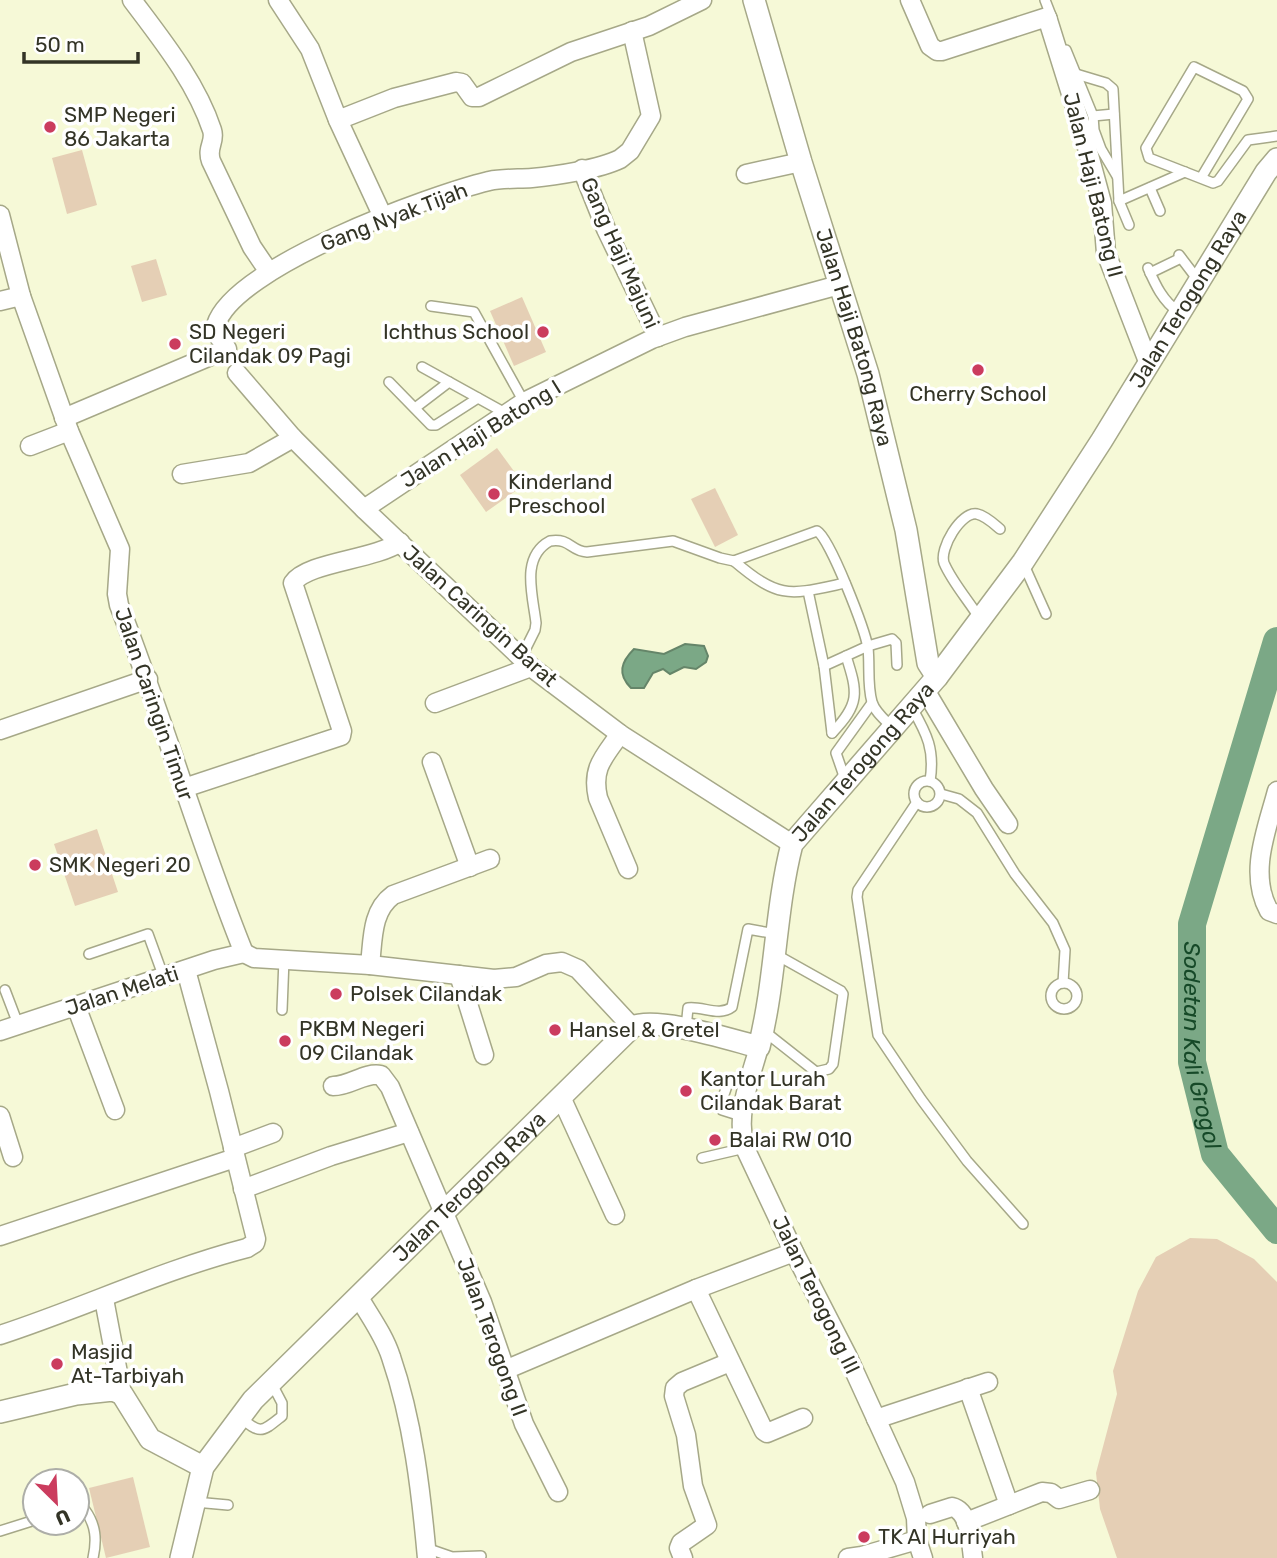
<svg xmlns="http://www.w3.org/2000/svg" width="1277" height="1558" font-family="Rubik,sans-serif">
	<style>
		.green { fill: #e5cfb5 }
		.water { fill: #7ba886; stroke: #658569; stroke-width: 2 }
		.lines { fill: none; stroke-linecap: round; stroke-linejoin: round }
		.river { stroke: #7ba886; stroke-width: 28 }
		.service-casing { stroke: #a6a888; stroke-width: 12 }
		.minor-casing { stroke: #a6a888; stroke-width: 21 }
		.tertiary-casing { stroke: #a6a888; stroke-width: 24 }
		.service { stroke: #fff; stroke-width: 9 }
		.minor { stroke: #fff; stroke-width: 18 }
		.tertiary { stroke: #fff; stroke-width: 21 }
		.poi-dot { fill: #cb3c5e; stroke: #fff; stroke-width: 2.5 }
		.labels { text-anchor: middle; stroke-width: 7; stroke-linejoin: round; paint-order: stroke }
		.poi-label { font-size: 21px; fill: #333426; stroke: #fff; text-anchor: start }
		.street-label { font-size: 21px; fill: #333426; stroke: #fff }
		.water-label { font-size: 23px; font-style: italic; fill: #164928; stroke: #fff }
	</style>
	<rect width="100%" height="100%" fill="#f6f9d7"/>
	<g class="green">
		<path d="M82,150L97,205L67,214L52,158Z"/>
		<path d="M156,259L167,295L142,302L131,266Z"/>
		<path d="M522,297L546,352L514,366L490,311Z"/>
		<path d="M497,448L524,485L486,512L460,475Z"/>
		<path d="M715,488L738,535L715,547L691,499Z"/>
		<path d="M97,829L118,892L75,906L54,844Z"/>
		<path d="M1190,1238L1217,1239L1254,1259L1277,1282V1558H1117L1100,1509L1096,1473L1117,1394L1113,1371L1138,1291L1156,1257Z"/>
		<path d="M133,1477L150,1547L106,1558L89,1488Z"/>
	</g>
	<path class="water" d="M685,644L704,646L708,656L706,662L696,669L684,667L670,674L663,669L653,673L644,688H631C617,674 621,662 634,649L664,654Z"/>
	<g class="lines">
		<path class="river" id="s1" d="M1277,641L1192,924V1062L1215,1154L1277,1230"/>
		<defs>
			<g id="service">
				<path d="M1045,0L1052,18"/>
				<path d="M1066,50L1093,116L1094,130L1101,149L1117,176"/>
				<path d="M1076,74L1106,83L1113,89L1119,201L1129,225"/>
				<path d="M1093,116L1114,114"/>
				<path d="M1201,178L1248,99L1243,91L1194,67L1146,148L1149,158L1213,183L1218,181L1248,140L1277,136"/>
				<path d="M1150,188L1160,211"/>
				<path d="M1119,201L1185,172"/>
				<path d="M1179,255L1198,280"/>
				<path d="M1148,268C1155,284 1163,302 1179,312"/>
				<path d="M1150,273L1181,258"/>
				<path d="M431,306L474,312L524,402"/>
				<path d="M422,367L507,414"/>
				<path d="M389,382L431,425H436L478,398"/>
				<path d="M415,408L449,382"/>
				<path d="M734,561C780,600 789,595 845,583"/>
				<path d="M1024,565L1046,614"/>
				<path d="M808,591L824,666L832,733"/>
				<path d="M980,619C969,601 952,582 944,563C939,549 961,511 977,514C986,516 994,524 1000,529"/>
				<path d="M521,658L535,630L536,623C533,596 520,557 550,541C571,538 570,551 587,552L673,541L720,558L734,561L817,531C830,538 865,630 868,648C870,665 867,685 872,702C875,712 885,720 892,727"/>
				<path d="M824,666L868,646L892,639L896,643L897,665"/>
				<path d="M912,708C927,734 935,750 930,781"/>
				<path d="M832,733C860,704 858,693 846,656"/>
				<path d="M845,779L836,753L872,703"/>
				<circle cx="927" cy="794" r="13"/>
				<path d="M941,794L959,799L977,813L1015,874L1053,923L1065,950L1063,983"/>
				<path d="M917,802L858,890L857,897L878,1035L921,1099L967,1161L1023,1224"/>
				<path d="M89,954L148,934L164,978"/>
				<circle cx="1064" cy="996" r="13"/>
				<path d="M5,990L18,1024"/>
				<path d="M282,1010L284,959"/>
				<path d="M686,1028L688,1008C703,1006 719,1017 732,1007L748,929L776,934"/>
				<path d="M764,1031L816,1072L829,1069L833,1064L843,994L841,991L775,954"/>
				<path d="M741,1116L722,1110L720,1106L728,1083L731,1081L749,1083"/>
				<path d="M702,1158L745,1148"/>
				<path d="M240,1417C261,1435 262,1432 282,1416V1403L272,1384"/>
				<path d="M195,1502L228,1505"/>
				<path d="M77,1509L85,1510C96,1525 97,1540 93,1558"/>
				<path d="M0,1531L35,1520"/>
				<path d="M426,1548L452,1557L481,1556"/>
			</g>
			<g id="minor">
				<path d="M132,0C162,40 196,82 212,130C216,142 206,147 211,161L252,247L269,272"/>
				<path d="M278,0L310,49L338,120L394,98L456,82L462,83L472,97H479L571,52L649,26L702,0"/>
				<path d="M910,0L930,46L937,51H942L1047,17L1082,129L1102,203L1106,253L1149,364"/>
				<path d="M338,120L383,217"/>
				<path d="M582,169L606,229L658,337"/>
				<path d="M746,174L801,162"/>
				<path d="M0,215L21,296L69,431L120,549L117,594L119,605C164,720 198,839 244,953"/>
				<path d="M0,301L21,296"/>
				<path d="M237,373L293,438L364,509L531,667L620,734L792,844"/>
				<path d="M64,418L227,349L217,334L216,325C233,267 431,195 489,181C503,178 518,179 532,178C555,176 600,169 620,159L630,151L651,116L632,31"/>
				<path d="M30,446L69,431"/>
				<path d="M182,474L249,463L293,438"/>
				<path d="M364,509L524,402L652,339L685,327L839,285"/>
				<path d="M925,690L984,789L1008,824"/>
				<path d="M435,703L531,667"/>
				<path d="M0,730L148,679"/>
				<path d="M620,734C604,757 591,768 598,798L628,869"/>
				<path d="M432,762L470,867"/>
				<path d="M184,788L341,736L342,731L293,583C307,562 374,560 400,542"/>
				<path d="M1277,791C1267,829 1248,873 1269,911L1277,914"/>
				<path d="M244,953L254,958L370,965L494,979L516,977L546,964L562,962L578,969L632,1027"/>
				<path d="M370,965C373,940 371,911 393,895L490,859"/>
				<path d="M459,975L484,1055"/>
				<path d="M76,1006L115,1110"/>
				<path d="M0,1031L214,960L244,953"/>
				<path d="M759,1047C750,1080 735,1114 745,1148L794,1252L847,1355L905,1482L916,1518L917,1540L923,1558"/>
				<path d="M333,1086C351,1086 364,1072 381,1075L390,1087L482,1302L524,1424L558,1492"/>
				<path d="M561,1097L615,1215"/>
				<path d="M0,1116L13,1157"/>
				<path d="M233,1148L273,1133"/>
				<path d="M243,1189L331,1156L409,1132"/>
				<path d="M0,1236L235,1158"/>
				<path d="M696,1289L764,1431L767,1433L803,1418"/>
				<path d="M358,1296C369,1315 384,1335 391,1357C413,1421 421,1491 427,1558"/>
				<path d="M104,1299L122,1394"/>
				<path d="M0,1335C83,1308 162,1270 247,1248L255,1243L256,1239L219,1091L186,970"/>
				<path d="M505,1370L696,1289L794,1252"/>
				<path d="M968,1388L1009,1505"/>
				<path d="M876,1419L988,1382"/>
				<path d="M930,1514L952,1507C970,1511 971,1543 973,1558"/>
				<path d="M966,1522L1042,1492L1051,1493L1059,1499L1090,1490"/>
				<path d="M683,1558L679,1548L681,1543L707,1525L693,1486L686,1435L674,1396L675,1388L682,1382L730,1362"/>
				<path d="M848,1558L862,1556L917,1540"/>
			</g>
			<g id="tertiary">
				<path id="s2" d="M754,0L801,162L868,374L906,530L928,663L937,677"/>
				<path d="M0,1412L76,1394L113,1390L122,1394L150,1439L203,1467"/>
				<path id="s3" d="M181,1558L203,1467L253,1400L632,1027C657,1016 731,1040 759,1047C776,980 775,910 792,844L937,677L1023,562L1102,440L1266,172L1277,159"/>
			</g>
		</defs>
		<use href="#service" class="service-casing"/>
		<use href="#minor" class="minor-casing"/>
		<use href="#tertiary" class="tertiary-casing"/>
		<use href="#service" class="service"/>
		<use href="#minor" class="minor"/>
		<use href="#tertiary" class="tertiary"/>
	</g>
	<g class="poi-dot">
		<circle cx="50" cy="127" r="7"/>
		<circle cx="543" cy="332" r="7"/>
		<circle cx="175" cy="344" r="7"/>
		<circle cx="978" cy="370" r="7"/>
		<circle cx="494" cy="494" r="7"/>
		<circle cx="35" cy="865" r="7"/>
		<circle cx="336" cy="994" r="7"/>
		<circle cx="555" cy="1030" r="7"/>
		<circle cx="285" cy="1041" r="7"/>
		<circle cx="686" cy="1091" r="7"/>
		<circle cx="715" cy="1140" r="7"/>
		<circle cx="57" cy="1364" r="7"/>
		<circle cx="864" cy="1537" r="7"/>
	</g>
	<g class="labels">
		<g class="poi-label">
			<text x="64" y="122">SMP Negeri<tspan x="64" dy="24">86 Jakarta</tspan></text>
			<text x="189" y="339">SD Negeri<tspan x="189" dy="24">Cilandak 09 Pagi</tspan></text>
			<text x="529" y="339" text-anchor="end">Ichthus School</text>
			<text x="978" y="401" text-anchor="middle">Cherry School</text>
			<text x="508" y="489">Kinderland<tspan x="508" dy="24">Preschool</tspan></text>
			<text x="49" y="872">SMK Negeri 20</text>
			<text x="350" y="1001">Polsek Cilandak</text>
			<text x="299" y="1036">PKBM Negeri<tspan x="299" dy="24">09 Cilandak</tspan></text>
			<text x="569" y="1037">Hansel &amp; Gretel</text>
			<text x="700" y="1086">Kantor Lurah<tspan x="700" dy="24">Cilandak Barat</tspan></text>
			<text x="729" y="1147">Balai RW 010</text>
			<text x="71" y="1359">Masjid<tspan x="71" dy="24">At-Tarbiyah</tspan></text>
			<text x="878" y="1544">TK Al Hurriyah</text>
		</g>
		<g class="street-label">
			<text transform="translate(1093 185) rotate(76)" y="7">Jalan Haji Batong II</text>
			<text transform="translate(394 217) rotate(-21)" y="7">Gang Nyak Tijah</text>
			<text transform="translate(620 253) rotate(66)" y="7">Gang Haji Majuni</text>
			<text dy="7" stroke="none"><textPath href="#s3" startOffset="1720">Jalan Terogong Raya</textPath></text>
			<text dy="7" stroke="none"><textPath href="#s2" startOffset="352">Jalan Haji Batong Raya</textPath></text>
			<text transform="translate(481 434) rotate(-32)" y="7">Jalan Haji Batong I</text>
			<text transform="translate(480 616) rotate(42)" y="7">Jalan Caringin Barat</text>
			<text transform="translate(154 704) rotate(71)" y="7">Jalan Caringin Timur</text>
			<text dy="7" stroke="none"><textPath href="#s3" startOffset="1153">Jalan Terogong Raya</textPath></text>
			<text transform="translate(122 991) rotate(-18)" y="7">Jalan Melati</text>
			<text dy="7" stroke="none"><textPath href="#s3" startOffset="481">Jalan Terogong Raya</textPath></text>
			<text transform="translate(816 1295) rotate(64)" y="7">Jalan Terogong III</text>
			<text transform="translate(492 1337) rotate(70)" y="7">Jalan Terogong II</text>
		</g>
		<g class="water-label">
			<text dy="8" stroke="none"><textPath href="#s1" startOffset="418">Sodetan Kali Grogol</textPath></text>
		</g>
	</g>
	<g transform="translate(56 1502) rotate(156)"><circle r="33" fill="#ffffff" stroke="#adaea8" stroke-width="2"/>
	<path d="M0-5L12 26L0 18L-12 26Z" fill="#cb3c5e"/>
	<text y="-10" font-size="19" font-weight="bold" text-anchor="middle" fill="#333426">U</text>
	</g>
	<path d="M24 52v10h114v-10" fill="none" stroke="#333426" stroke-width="3.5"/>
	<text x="35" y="52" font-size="21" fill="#333426" stroke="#ffffff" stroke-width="5" paint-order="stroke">50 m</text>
</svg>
